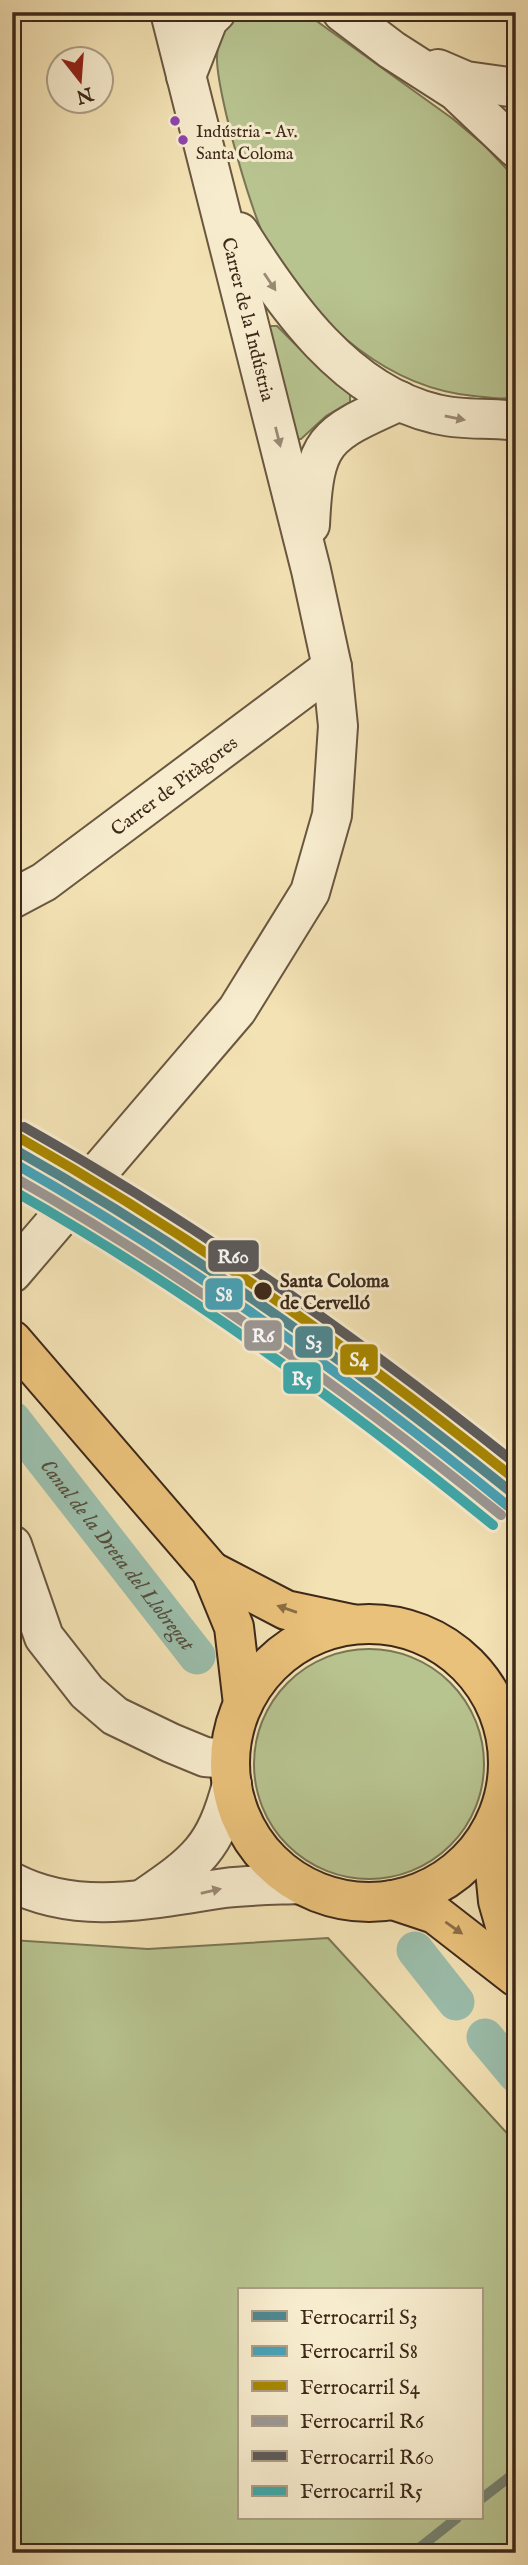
<svg xmlns="http://www.w3.org/2000/svg" width="528" height="2565" font-family="'IM FELL English',serif">
	<style>
		.green { fill: #b8c490; stroke: #7a7655; stroke-width: 2; fill-rule: evenodd }
		.lines { fill: none; stroke-linecap: round; stroke-linejoin: round }
		.stream { stroke: #758272; stroke-width: 10 }
		.canal { stroke: #9bbeac; stroke-width: 37 }
		.minor-casing { stroke: #6a5740; stroke-width: 42 }
		.major-casing { stroke: #3d291a; stroke-width: 42 }
		.minor { stroke: #f7ecce; stroke-width: 38 }
		.major { stroke: #eac17a; stroke-width: 38 }
		.rail-1-casing { stroke: #f7ecce; stroke-width: 16 }
		.rail-2-casing { stroke: #f7ecce; stroke-width: 16 }
		.rail-3-casing { stroke: #f7ecce; stroke-width: 16 }
		.rail-4-casing { stroke: #f7ecce; stroke-width: 16 }
		.rail-5-casing { stroke: #f7ecce; stroke-width: 16 }
		.rail-6-casing { stroke: #f7ecce; stroke-width: 16 }
		.rail-1 { stroke: #4f868e; stroke-width: 10 }
		.rail-2 { stroke: #47a2b7; stroke-width: 10 }
		.rail-3 { stroke: #a78600; stroke-width: 10 }
		.rail-4 { stroke: #9b9794; stroke-width: 10 }
		.rail-5 { stroke: #5b5b5b; stroke-width: 10 }
		.rail-6 { stroke: #3da8aa; stroke-width: 10 }
		.oneway { fill: #9a8a74 }
		.oneway2 { fill: #8b6d45 }
		.bus-dot { fill: #8e44ad; stroke: #f7ecce; stroke-width: 2.5 }
		.stop-dot { fill: #3d291a; stroke: #f7ecce; stroke-width: 2.5 }
		.labels { text-anchor: middle; stroke-width: 6; stroke-linejoin: round; paint-order: stroke }
		.bus-label { font-size: 17px; fill: #3d291a; stroke: #f7ecce; text-anchor: start }
		.street-label { font-size: 19px; fill: #3d291a; stroke: #f7ecce }
		.stop-label { font-size: 19px; font-weight: bold; fill: #3d291a; stroke: #f7ecce; text-anchor: start }
		.water-label { font-size: 21px; font-style: italic; fill: #544e3e; stroke: #f7ecce }
		.line-badge { stroke: #f7ecce; stroke-width: 2.5 }
		.badge-label { font-size: 19px; text-anchor: middle; font-weight: bold; fill: #fff }
	</style>
	<rect width="100%" height="100%" fill="#f3e2b4"/>
	<filter id="stains"><feTurbulence type="fractalNoise" baseFrequency=".00286" numOctaves="4"/><feColorMatrix values="0 0 0 0 .2 0 0 0 0 .09 0 0 0 0 .02 0 0 0 .5 -.17"/></filter>
	<radialGradient id="worn" r=".72"><stop offset=".6" stop-color="#630" stop-opacity="0"/><stop offset="1" stop-color="#630" stop-opacity=".3"/></radialGradient>
	<g class="green">
		<path d="M242,12H304L453,119L485,146L516,179V396C503,401 487,397 474,396C387,388 319,325 273,255C254,226 216,91 217,57C217,40 227,20 242,12Z"/>
		<path d="M271,326H277L319,368L350,391V402L326,416L301,439H294L265,328Z"/>
		<circle cx="369" cy="1764" r="115"/>
		<path d="M328,1938L516,2143V2553H12V1940L148,1949ZM481,2290V2518H239V2290Z"/>
	</g>
	<g class="lines">
		<g class="stream">
			<path d="M481,2499L516,2472"/>
			<path d="M413,2553L457,2518"/>
		</g>
		<g class="canal">
			<path id="s1" d="M12,1419L197,1656"/>
			<path d="M415,1950L456,2002"/>
			<path d="M485,2037L516,2074"/>
		</g>
		<defs>
			<g id="minor">
				<path d="M342,12L392,50L456,91L516,148"/>
				<path d="M438,69L466,81L516,88"/>
				<path d="M186,76L208,20L216,12"/>
				<path d="M239,232C285,305 346,393 436,414C463,421 489,417 516,421"/>
				<path d="M310,525C314,439 324,435 400,401"/>
				<path id="s2" d="M12,899L44,882L332,667"/>
				<path d="M12,1273L237,1010L310,892L332,815L338,726L332,667L311,570L170,12"/>
				<path d="M12,1545L44,1637L87,1692L115,1716L171,1743L205,1757L229,1759"/>
				<path d="M12,1882C79,1917 154,1898 225,1888C250,1885 275,1885 300,1884"/>
				<path d="M143,1899C197,1862 215,1849 232,1784"/>
			</g>
			<g id="major">
				<path d="M12,1340L211,1571L234,1627L243,1704"/>
				<path d="M211,1571L286,1610L352,1624"/>
				<circle cx="369" cy="1763" r="139"/>
				<path d="M491,1830L498,1901L516,1964"/>
				<path d="M393,1900L435,1914L516,1977"/>
			</g>
		</defs>
		<use href="#minor" class="minor-casing"/>
		<use href="#major" class="major-casing"/>
		<use href="#minor" class="minor"/>
		<use href="#major" class="major"/>
		<defs>
			<path id="rail-1" d="M12,1148C191,1249 356,1367 516,1496"/>
			<path id="rail-2" d="M12,1162C188,1262 351,1378 508,1506"/>
			<path id="rail-3" d="M18,1137C194,1237 358,1353 516,1480"/>
			<path id="rail-4" d="M12,1176C186,1275 346,1390 501,1515"/>
			<path id="rail-5" d="M24,1127C198,1225 360,1339 516,1464"/>
			<path id="rail-6" d="M12,1190C183,1287 341,1401 493,1525"/>
		</defs>
		<use href="#rail-1" class="rail-1-casing"/>
		<use href="#rail-2" class="rail-2-casing"/>
		<use href="#rail-3" class="rail-3-casing"/>
		<use href="#rail-4" class="rail-4-casing"/>
		<use href="#rail-5" class="rail-5-casing"/>
		<use href="#rail-6" class="rail-6-casing"/>
		<use href="#rail-1" class="rail-1"/>
		<use href="#rail-2" class="rail-2"/>
		<use href="#rail-3" class="rail-3"/>
		<use href="#rail-4" class="rail-4"/>
		<use href="#rail-5" class="rail-5"/>
		<use href="#rail-6" class="rail-6"/>
	</g>
	<defs><path id="oneway-solid" d="M-6-.8H1V-3.2L6.5 0L1 3.2V.8H-6Z" transform="scale(1.75)"/></defs>
	<g class="oneway">
		<use href="#oneway-solid" transform="translate(270 282) rotate(56)"/>
		<use href="#oneway-solid" transform="translate(455 418) rotate(12)"/>
		<use href="#oneway-solid" transform="translate(278 437) rotate(76)"/>
		<use href="#oneway-solid" transform="translate(211 1891) rotate(-13)"/>
	</g>
	<g class="oneway2">
		<use href="#oneway-solid" transform="translate(287 1609) rotate(-161)"/>
		<use href="#oneway-solid" transform="translate(454 1928) rotate(35)"/>
	</g>
	<g class="bus-dot">
		<circle cx="175" cy="121" r="6"/>
		<circle cx="183" cy="140" r="6"/>
	</g>
	<circle class="stop-dot" cx="263" cy="1291" r="10"/>
	<g class="labels">
		<g class="bus-label">
			<text x="196" y="137">Indústria - Av.<tspan x="196" dy="22">Santa Coloma</tspan></text>
		</g>
		<g class="street-label">
			<text transform="translate(249 319) rotate(76)" y="7">Carrer de la Indústria</text>
			<text dy="7" stroke="none"><textPath href="#s2" startOffset="198">Carrer de Pitàgores</textPath></text>
		</g>
		<g class="stop-label">
			<text x="280" y="1287">Santa Coloma<tspan x="280" dy="22">de Cervelló</tspan></text>
		</g>
		<g class="water-label">
			<text dy="7" stroke="none"><textPath href="#s1" startOffset="172">Canal de la Dreta del Llobregat</textPath></text>
		</g>
	</g>
	<g class="line-badge">
		<rect x="207" y="1239" width="53" height="34" rx="7" fill="#5b5b5b"/>
		<rect x="204" y="1277" width="40" height="34" rx="7" fill="#47a2b7"/>
		<rect x="243" y="1319" width="40" height="33" rx="7" fill="#9b9794"/>
		<rect x="294" y="1325" width="40" height="34" rx="7" fill="#4f868e"/>
		<rect x="339" y="1343" width="40" height="33" rx="7" fill="#a78600"/>
		<rect x="282" y="1361" width="40" height="34" rx="7" fill="#3da8aa"/>
	</g>
	<g class="badge-label">
		<text x="233" y="1263">R60</text>
		<text x="224" y="1301">S8</text>
		<text x="263" y="1342">R6</text>
		<text x="314" y="1349">S3</text>
		<text x="359" y="1366">S4</text>
		<text x="302" y="1385">R5</text>
	</g>
	<rect width="528" height="2565" fill="none" stroke="#f3e2b4" stroke-width="42"/>
	<rect x="14" y="14" width="500" height="2537" fill="none" stroke="#3d291a" stroke-width="3.5"/>
	<rect x="21" y="21" width="486" height="2523" fill="none" stroke="#3d291a" stroke-width="2"/>
	<rect x="238" y="2288" width="245" height="231" fill="#f7ecce" stroke="#ad9e86" stroke-width="2"/>
	<rect x="252" y="2311" width="35" height="10" fill="#4f868e" stroke="#ad9e86" stroke-width="2"/>
	<text x="300" y="2324" font-size="21" fill="#3d291a">Ferrocarril S3</text>
	<rect x="252" y="2346" width="35" height="10" fill="#47a2b7" stroke="#ad9e86" stroke-width="2"/>
	<text x="300" y="2358" font-size="21" fill="#3d291a">Ferrocarril S8</text>
	<rect x="252" y="2381" width="35" height="10" fill="#a78600" stroke="#ad9e86" stroke-width="2"/>
	<text x="300" y="2394" font-size="21" fill="#3d291a">Ferrocarril S4</text>
	<rect x="252" y="2416" width="35" height="10" fill="#9b9794" stroke="#ad9e86" stroke-width="2"/>
	<text x="300" y="2428" font-size="21" fill="#3d291a">Ferrocarril R6</text>
	<rect x="252" y="2451" width="35" height="10" fill="#5b5b5b" stroke="#ad9e86" stroke-width="2"/>
	<text x="300" y="2464" font-size="21" fill="#3d291a">Ferrocarril R60</text>
	<rect x="252" y="2486" width="35" height="10" fill="#3da8aa" stroke="#ad9e86" stroke-width="2"/>
	<text x="300" y="2498" font-size="21" fill="#3d291a">Ferrocarril R5</text>
	<g transform="translate(80 80) rotate(163)"><circle r="33" fill="#f7ecce" stroke="#ad9e86" stroke-width="2"/>
	<path d="M0-5L12 26L0 18L-12 26Z" fill="#8f2418"/>
	<text y="-10" font-size="19" font-weight="bold" text-anchor="middle" fill="#3d291a">N</text>
	</g>
	<rect width="100%" height="100%" filter="url(#stains)"/>
	<rect width="100%" height="100%" fill="url(#worn)"/>
</svg>
